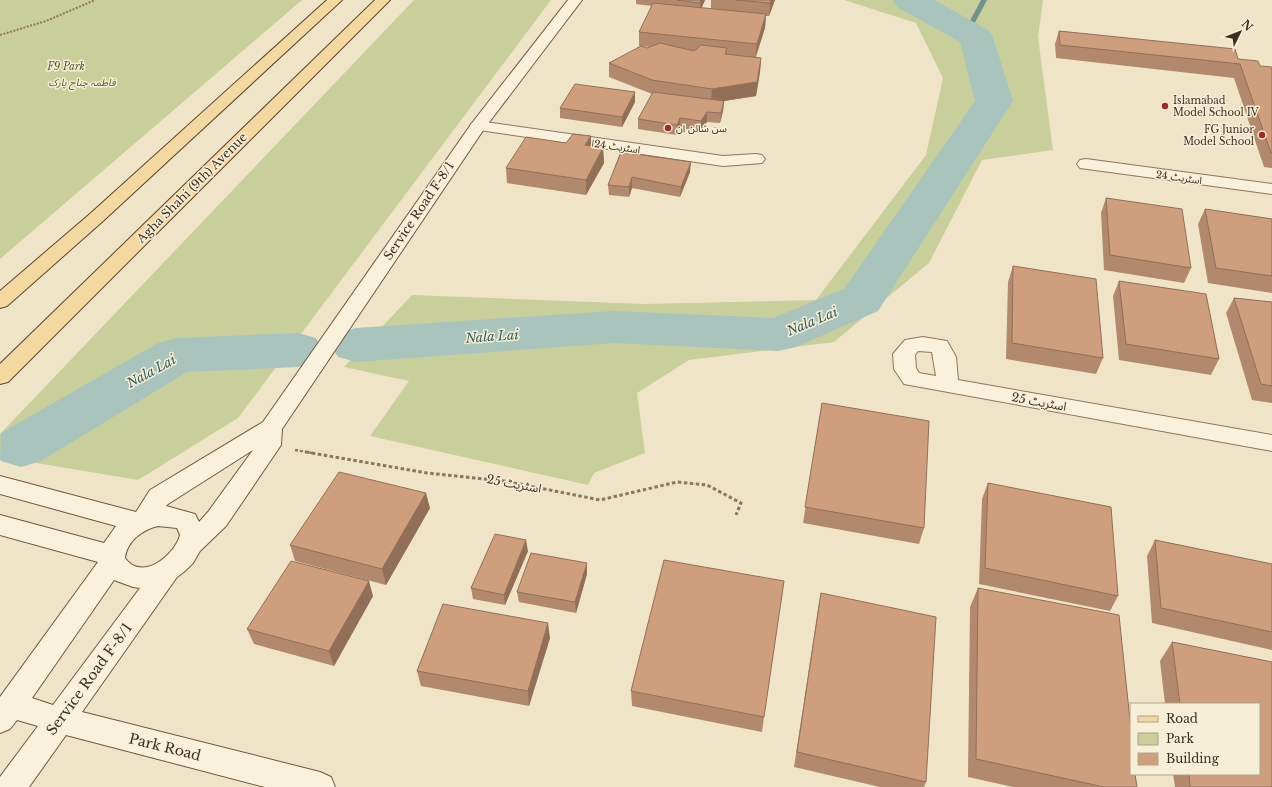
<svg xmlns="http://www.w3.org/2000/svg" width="1272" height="787" font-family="'Libre Baskerville','Noto Sans Arabic',serif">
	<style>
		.green { fill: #c9cf9b }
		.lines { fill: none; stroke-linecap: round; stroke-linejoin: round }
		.stream { fill: #6f938a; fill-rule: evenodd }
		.river { fill: #a9c4bc; fill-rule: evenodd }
		.street-casing { stroke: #8d765c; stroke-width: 2 }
		.secondary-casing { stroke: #6f573f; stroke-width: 2 }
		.primary-casing { stroke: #5b4430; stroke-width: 2 }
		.path-far2 { stroke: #8d765c; stroke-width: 2; stroke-dasharray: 2 1.5; stroke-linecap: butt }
		.path-far1 { stroke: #8d765c; stroke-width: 2.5; stroke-dasharray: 3 2; stroke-linecap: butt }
		.path { stroke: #8d765c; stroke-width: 3; stroke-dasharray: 3.5 2.5; stroke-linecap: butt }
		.street { fill: #faf1dc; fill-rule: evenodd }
		.secondary { fill: #faf1dc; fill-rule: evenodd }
		.primary { fill: #f3d9a0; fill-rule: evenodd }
		.wall { fill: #b2896c }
		.shaded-wall { fill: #916f58 }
		.building { fill: #cf9f7d; stroke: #916f58 }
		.poi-dot { fill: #9e2a2b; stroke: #f7eed8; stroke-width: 1.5 }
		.labels { text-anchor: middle; stroke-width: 3; stroke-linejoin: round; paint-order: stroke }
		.far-park-label { font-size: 10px; font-style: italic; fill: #4d5a26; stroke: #f7eed8 }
		.far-poi-label { font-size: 10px; fill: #3d2e20; stroke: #f7eed8; text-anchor: start }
		.far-street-label { font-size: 10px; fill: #3d2e20; stroke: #f7eed8 }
		.street-label { font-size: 12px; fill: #3d2e20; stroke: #f7eed8 }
		.water-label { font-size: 13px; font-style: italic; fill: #2f5d5a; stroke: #f7eed8 }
		.near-street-label { font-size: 14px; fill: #3d2e20; stroke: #f7eed8 }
	</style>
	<rect width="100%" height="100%" fill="#f0e4c8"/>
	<g class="green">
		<path d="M0,0H302L0,259Z"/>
		<path d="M414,0H551L238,418L138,480L0,457V434Z"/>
		<path d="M844,0H1043L1038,37L1053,150L982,160L929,263L834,342L689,360L637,393L645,453L594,473L588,485L370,436L409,381L344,367L412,295L645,304L816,300L926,155L943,78L916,23Z"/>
	</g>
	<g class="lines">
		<path class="stream" d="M981,0H987L970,32L965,33L964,32Z"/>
		<g class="river">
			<path d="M893,0H934L988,30L993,37L1013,101L878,311L796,347L778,351L614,343L356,362L338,357L331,345L338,333L356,328L614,311L773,318L844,289L975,101L960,42L897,7Z"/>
			<path d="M298,333L316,338L323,350L316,362L298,367L187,372L41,461L21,467L1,461L0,459L1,433L158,343L176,338Z"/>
		</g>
		<defs>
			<g id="street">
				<path d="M478,121L723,156L756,154L762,155L765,159L762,163L723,166L472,129L470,126L472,123Z"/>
				<path d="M1086,159L1272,184V194L1080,168L1077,164L1080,160Z"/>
				<path d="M923,337L947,341L956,357L958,380L1272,435V451L904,384L894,369L893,354L905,340ZM918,351L932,352L936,376L919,373L916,368L915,355Z"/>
			</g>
			<path id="secondary" d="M568,0H582L484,129L282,429L281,445L277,451L226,526L200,551L193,563L185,571L177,577L82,712L320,772L331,777L335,787H265L66,735L29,787H0V777L38,726L17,720L10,729L0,733V697L98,562L0,535V515L104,543L116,526L0,494V476L136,512L150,490L263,422L472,123ZM253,450L208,512L199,522L195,514L166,506L168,504ZM158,526L177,528L180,535C175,555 142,582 125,558C127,541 142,530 158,526ZM114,580L133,587L140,588L53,705L32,698Z"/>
			<g id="primary">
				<path d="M327,0H342L103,221L7,306L0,308V291L91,213Z"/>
				<path d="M375,0H390L8,382L0,384V364Z"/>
			</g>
		</defs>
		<use href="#street" class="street-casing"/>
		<use href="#secondary" class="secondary-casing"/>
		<use href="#primary" class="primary-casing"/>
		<path class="path-far2" d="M0,35L46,21L95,0"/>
		<path class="path-far1" d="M295,450L312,453"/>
		<path class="path" d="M306,452L427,473L504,481L600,500L677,482L707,485L741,503L736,515"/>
		<use href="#street" class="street"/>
		<use href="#secondary" class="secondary"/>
		<use href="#primary" class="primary"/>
	</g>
	<g class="wall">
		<path d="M636,0H705L701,8L711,9V0H775L769,16H766L765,28L756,57L761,58L760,72L756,96L724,101L723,111L720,123L707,122L701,131L680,128L677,135L638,129V119L652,94L609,77V63L650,47L639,46V32L652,6L636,4Z"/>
		<path d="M1059,31L1238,59L1260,66L1272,67V168L1264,167L1234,78L1056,58L1055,44Z"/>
		<path d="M635,102L622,127L560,118V108Z"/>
		<path d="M591,136V146L603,148L604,163L586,195L507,183L506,168L566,143Z"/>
		<path d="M621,152L690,172L680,197L632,188L629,197L609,195L608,185Z"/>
		<path d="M1106,198L1191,268L1184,283L1104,270L1101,213Z"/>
		<path d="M1205,209L1272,219V293L1208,283L1198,224Z"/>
		<path d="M1013,266L1103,358L1096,374L1006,359L1008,282Z"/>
		<path d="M1119,281L1219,359L1211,375L1119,360L1113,296Z"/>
		<path d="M1234,298L1272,302V403L1252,400L1226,313Z"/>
		<path d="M822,403L924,528L919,544L803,523Z"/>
		<path d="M988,483L1118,596L1110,611L979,584L982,499Z"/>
		<path d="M430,508L386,585L295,561L290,545Z"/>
		<path d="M1155,540L1272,564V650L1152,623L1147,556Z"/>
		<path d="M528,551L505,605L473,599L471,588Z"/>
		<path d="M587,563V574L576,613L519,602L517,592Z"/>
		<path d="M978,588L1137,787H1013L968,777L970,607Z"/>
		<path d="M821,593L926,782L924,787H880L794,767L818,609Z"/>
		<path d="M373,596L334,666L254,644L247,629Z"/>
		<path d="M550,638L529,706L421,686L417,671Z"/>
		<path d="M1172,642L1272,662V787H1175L1173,774H1259V704H1165L1160,661Z"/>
		<path d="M631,691L764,717L762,732L632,706Z"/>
	</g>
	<g class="shaded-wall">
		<path d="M701,0H705L700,12V3Z"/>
		<path d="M771,0H775L769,16L770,3Z"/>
		<path d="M766,14L765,28L755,58L757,44Z"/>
		<path d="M761,58L760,72L756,96L724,101L723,111L720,123L721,113L711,103L712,89Z"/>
		<path d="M635,92V102L622,127V117Z"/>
		<path d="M707,112V122L701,131V121Z"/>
		<path d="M680,118V128L677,135V125Z"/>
		<path d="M591,136V151L585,145Z"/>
		<path d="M603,148L604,163L586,195V180Z"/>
		<path d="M691,162L690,172L680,197L681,187Z"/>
		<path d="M632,177V188L629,197V187Z"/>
		<path d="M426,493L430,508L386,585L382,569Z"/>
		<path d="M526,540L528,551L505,605L504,595Z"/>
		<path d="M587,563V574L576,613L575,602Z"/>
		<path d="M369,581L373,596L334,666L329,651Z"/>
		<path d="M548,623L550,638L529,706L528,691Z"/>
	</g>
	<g class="building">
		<path d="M677,0H701L700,3Z"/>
		<path d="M736,0H771L770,3Z"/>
		<path d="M653,3L766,14L757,44L639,32Z"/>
		<path d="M1059,31L1235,49L1238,59L1258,61L1260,66L1272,67V153H1271L1240,64L1060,45Z"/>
		<path d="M660,43L694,51L701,45L727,48L725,54L761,58L757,82L712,89L652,80L609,63L641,46L647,48Z"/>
		<path d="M575,84L635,92L622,117L560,108Z"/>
		<path d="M653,92L724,101L721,113L707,112L701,121L680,118L677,125L638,119Z"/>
		<path d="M573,134L591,136L585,145L603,148L586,180L506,168L526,137L566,143Z"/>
		<path d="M621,152L691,162L681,187L632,177L629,187L608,185Z"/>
		<path d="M1106,198L1182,209L1191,268L1110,255Z"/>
		<path d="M1205,209L1272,219V276L1216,268Z"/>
		<path d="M1013,266L1096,279L1103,358L1012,343Z"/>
		<path d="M1119,281L1206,294L1219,359L1126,344Z"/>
		<path d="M1234,298L1272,302V386L1261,384Z"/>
		<path d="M822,403L929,421L924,528L805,507Z"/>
		<path d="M339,472L426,493L382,569L290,545Z"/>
		<path d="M988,483L1111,507L1118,596L985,568Z"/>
		<path d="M495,534L526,540L504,595L471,588Z"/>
		<path d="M1155,540L1272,564V632L1161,608Z"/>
		<path d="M531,553L587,563L575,602L517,592Z"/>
		<path d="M664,560L784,581L764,717L631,691Z"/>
		<path d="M291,561L369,581L329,651L247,629Z"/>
		<path d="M978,588L1119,615L1131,730V774H1135L1137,787H1104L976,759Z"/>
		<path d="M821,593L936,617L926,782L797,752Z"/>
		<path d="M443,604L548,623L528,691L417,671Z"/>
		<path d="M1172,642L1272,662V787H1190L1189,774H1259V704H1180Z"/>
	</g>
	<g class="poi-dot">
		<circle cx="1165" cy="106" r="4"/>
		<circle cx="668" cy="128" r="4"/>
		<circle cx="1262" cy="135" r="4"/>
	</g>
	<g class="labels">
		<g class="far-park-label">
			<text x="66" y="70">F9 Park</text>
			<text x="82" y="86">فاطمہ جناح پارک</text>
		</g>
		<g class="far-poi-label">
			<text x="1173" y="104">Islamabad<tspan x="1173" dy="12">Model School IV</tspan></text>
			<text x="676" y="132">سن شائن ان</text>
			<text x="1254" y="133" text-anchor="end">FG Junior<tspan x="1254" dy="12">Model School</tspan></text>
		</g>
		<g class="far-street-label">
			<text transform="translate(616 146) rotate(8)" y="4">اسٹریٹ 24ا</text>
			<text transform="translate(1179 177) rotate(8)" y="4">اسٹریٹ 24</text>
		</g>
		<g class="street-label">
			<text transform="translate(192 188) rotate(-45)" y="4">Agha Shahi (9th) Avenue</text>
			<text transform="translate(419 211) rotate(-56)" y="4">Service Road F-8/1</text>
			<text transform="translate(1039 402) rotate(10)" y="4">اسٹریٹ 25</text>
			<text transform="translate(514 484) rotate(10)" y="4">اسٹریٹ 25</text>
		</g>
		<g class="water-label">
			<text transform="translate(812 321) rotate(-23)" y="5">Nala Lai</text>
			<text transform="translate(492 336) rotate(-4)" y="5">Nala Lai</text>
			<text transform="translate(151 371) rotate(-29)" y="5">Nala Lai</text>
		</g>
		<g class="near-street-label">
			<text transform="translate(89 679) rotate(-54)" y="5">Service Road F-8/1</text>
			<text transform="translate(165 747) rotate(14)" y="5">Park Road</text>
		</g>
	</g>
	<rect x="1130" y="703" width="130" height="72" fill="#f7eed8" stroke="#ada18e"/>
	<rect x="1138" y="716" width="20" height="6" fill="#f3d9a0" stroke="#ada18e"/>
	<text x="1166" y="723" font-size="12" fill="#3d2e20">Road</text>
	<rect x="1138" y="733" width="20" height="12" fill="#c9cf9b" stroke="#ada18e"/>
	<text x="1166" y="743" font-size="12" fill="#3d2e20">Park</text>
	<rect x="1138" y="753" width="20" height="12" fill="#cf9f7d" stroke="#ada18e"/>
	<text x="1166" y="763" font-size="12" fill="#3d2e20">Building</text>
	<g transform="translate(1240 32) rotate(47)" stroke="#f7eed8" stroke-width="3" paint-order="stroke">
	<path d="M0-3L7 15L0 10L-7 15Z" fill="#3d2e20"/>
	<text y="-6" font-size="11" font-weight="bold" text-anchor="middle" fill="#3d2e20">N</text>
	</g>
</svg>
